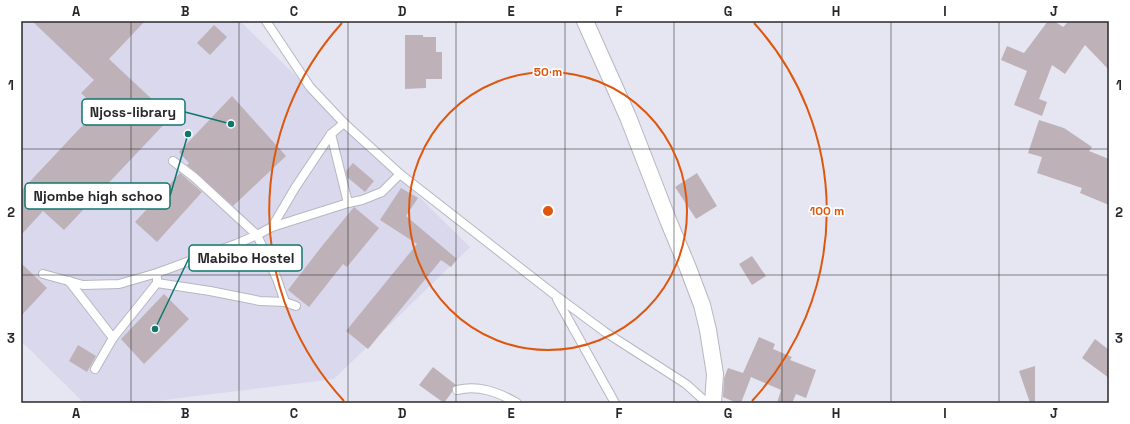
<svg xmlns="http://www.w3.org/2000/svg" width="1130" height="424" font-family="'Space Grotesk',sans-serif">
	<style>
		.built { fill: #d9d8ec }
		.building { fill: #beb2b8 }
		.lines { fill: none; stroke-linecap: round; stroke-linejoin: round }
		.lane-casing { stroke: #b7b7c3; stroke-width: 10 }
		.street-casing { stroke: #b7b7c3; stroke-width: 18 }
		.lane { stroke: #fff; stroke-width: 8 }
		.street { stroke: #fff; stroke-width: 16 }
		.grid { fill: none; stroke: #28282c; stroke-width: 1; stroke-opacity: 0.55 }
		.ring { fill: none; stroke: #de570e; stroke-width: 2 }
		.centre { fill: #de570e; stroke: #fff; stroke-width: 2 }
		.ring-label { font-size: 12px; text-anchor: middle; font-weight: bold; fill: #de570e; stroke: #fff; stroke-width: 3.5; stroke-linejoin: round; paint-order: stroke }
		.leader { fill: none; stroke: #0f766e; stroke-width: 1.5 }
		.callout-dot { fill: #0f766e; stroke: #fff; stroke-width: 1.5 }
		.callout { fill: #fff; stroke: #0f766e; stroke-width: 1.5 }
		.callout-label { font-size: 14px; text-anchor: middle; font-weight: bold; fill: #28282c }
		.neatline { fill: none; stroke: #28282c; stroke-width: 1.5 }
		.grid-label { font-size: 13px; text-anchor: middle; font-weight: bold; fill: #28282c }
	</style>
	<rect width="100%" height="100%" fill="#e6e6f2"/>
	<path class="built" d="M21,21H240L470,247L334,379L140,403H84L21,341Z"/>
	<g class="building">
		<path d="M32,21H145L109,59L171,117L64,230L43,211L21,235V191L98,109L81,93L94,80Z"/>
		<path d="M1048,21H1054L1063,27L1069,21H1109V70L1085,45L1065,74L1052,65L1039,99L1047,102L1042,116L1014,105L1027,71L1001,60L1007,46L1024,53Z"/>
		<path d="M214,25L227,37L210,55L197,43Z"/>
		<path d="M405,35H423V37H436V52H442V79H426V88L405,89Z"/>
		<path d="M232,96L286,156L233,206L187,165L189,163L179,152Z"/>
		<path d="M1039,120L1064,128L1092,147L1089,151L1109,159V205L1080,193L1082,188L1037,173L1042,157L1028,153Z"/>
		<path d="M353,163L374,181L365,192L347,177L346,171Z"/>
		<path d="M180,173L202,192L157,242L135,222Z"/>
		<path d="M697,173L717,206L696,219L675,187Z"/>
		<path d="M401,188L418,198L406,216L457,259L451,267L441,260L368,349L346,331L417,244L380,220Z"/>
		<path d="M354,207L379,228L347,267L343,264L309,307L288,290L322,246Z"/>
		<path d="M752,256L766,276L752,285L739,264Z"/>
		<path d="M21,263L47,288L21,316Z"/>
		<path d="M164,294L189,319L144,364L121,339Z"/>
		<path d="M759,337L775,344L773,349L792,357L790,360L816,370L806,398L796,394L792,403H777L781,390L751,377L741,403H737L723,397L724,378L728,368L743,373Z"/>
		<path d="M1095,339L1109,350V378L1082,358Z"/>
		<path d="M78,345L96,356L87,372L69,361Z"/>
		<path d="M1035,366V403H1030L1019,371Z"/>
		<path d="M433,367L456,385L452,388V392L444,403L419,385Z"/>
	</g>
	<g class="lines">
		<defs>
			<g id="lane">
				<path d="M266,21L310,87L344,123L400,174L555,295L605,332L686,384L707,403"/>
				<path d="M331,134L348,203"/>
				<path d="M173,161L194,177L257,235L277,279L285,302"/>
				<path d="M272,227L295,188L331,134L344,123"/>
				<path d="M43,274L83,285L119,284L157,273L236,244L257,235L272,227L348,203L362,200L382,192L400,174"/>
				<path d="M69,281L113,338"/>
				<path d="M157,283L210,291L260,301L285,302L296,306"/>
				<path d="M557,299L615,403"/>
				<path d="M95,369L113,338L157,283V278"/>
				<path d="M457,390C479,385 498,392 517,403"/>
			</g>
			<path id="street" d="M585,21L628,117L668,220L688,268L702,305L708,330L715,374L713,403"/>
		</defs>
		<use href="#lane" class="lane-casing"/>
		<use href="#street" class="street-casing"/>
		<use href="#lane" class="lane"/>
		<use href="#street" class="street"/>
	</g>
	<path class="grid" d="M131,21V403M239,21V403M348,21V403M456,21V403M565,21V403M674,21V403M782,21V403M891,21V403M999,21V403M21,149H1109M21,275H1109"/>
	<g class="ring">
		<circle cx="548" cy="211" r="139"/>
		<path d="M344 401A279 279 0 0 1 342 23M754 23A279 279 0 0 1 752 401"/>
	</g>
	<circle cx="548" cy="211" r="6" class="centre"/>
	<g class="ring-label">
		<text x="548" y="76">50 m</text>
		<text x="827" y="215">100 m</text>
	</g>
	<path class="leader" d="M231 124L185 112M188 134L170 196M155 329L189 258"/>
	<g class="callout-dot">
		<circle cx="231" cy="124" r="4"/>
		<circle cx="188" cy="134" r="4"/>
		<circle cx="155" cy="329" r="4"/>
	</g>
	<g class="callout">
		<rect x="82" y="99" width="103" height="26" rx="4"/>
		<rect x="25" y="183" width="145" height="26" rx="4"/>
		<rect x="189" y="245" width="113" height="26" rx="4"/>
	</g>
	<g class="callout-label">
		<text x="133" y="117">Njoss-library</text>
		<text x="98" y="201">Njombe high schoo</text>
		<text x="246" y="263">Mabibo Hostel</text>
	</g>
	<rect width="1130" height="424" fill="none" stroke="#ffffff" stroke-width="44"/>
	<rect x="22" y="22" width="1086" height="380" class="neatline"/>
	<g class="grid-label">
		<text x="76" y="16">A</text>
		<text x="185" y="16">B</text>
		<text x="294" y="16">C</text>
		<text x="402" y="16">D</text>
		<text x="511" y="16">E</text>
		<text x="619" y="16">F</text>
		<text x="728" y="16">G</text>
		<text x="836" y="16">H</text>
		<text x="945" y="16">I</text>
		<text x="1054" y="16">J</text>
		<text x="11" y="90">1</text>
		<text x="1119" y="90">1</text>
		<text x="11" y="217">2</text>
		<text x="1119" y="217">2</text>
		<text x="11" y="343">3</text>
		<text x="1119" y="343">3</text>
		<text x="76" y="418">A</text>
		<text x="185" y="418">B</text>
		<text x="294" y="418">C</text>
		<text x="402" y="418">D</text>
		<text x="511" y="418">E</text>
		<text x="619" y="418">F</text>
		<text x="728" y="418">G</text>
		<text x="836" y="418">H</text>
		<text x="945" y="418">I</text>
		<text x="1054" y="418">J</text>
	</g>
</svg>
